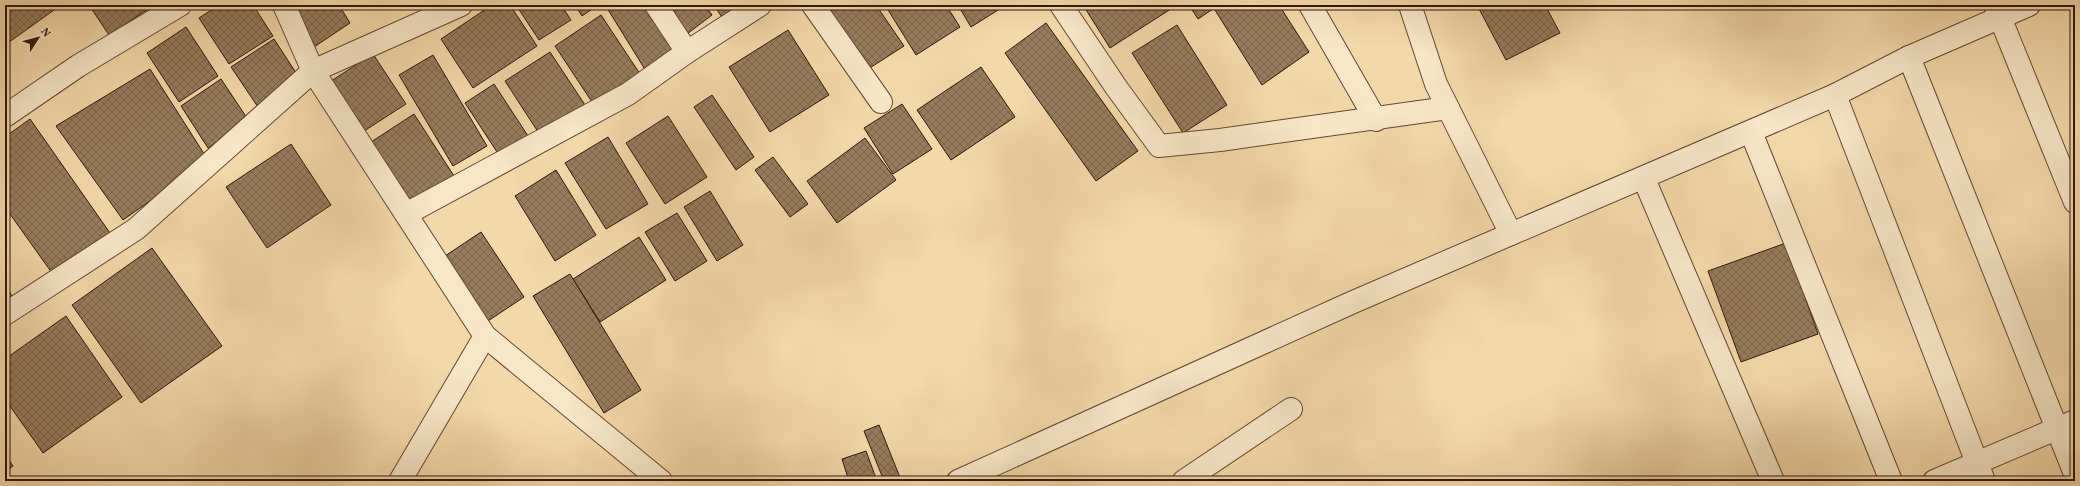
<svg xmlns="http://www.w3.org/2000/svg" width="2080" height="486" font-family="Vollkorn,serif">
	<style>
		.building { fill: url(#building-cross-hatch); stroke: #31180b }
		.lines { fill: none; stroke-linecap: round; stroke-linejoin: round }
		.minor-casing { stroke: #624832; stroke-width: 24 }
		.minor { stroke: #f7e6c7; stroke-width: 22 }
	</style>
	<defs>
		<pattern id="building-cross-hatch" width="8" height="8" patternUnits="userSpaceOnUse"><rect width="8" height="8" fill="#967c5d"/><path d="M0 0l8 8M0 8l8-8" fill="none" stroke="#7b654b"/></pattern>
	</defs>
	<rect width="100%" height="100%" fill="#f3d8a9"/>
	<filter id="stains"><feTurbulence type="fractalNoise" baseFrequency=".005" numOctaves="4"/><feColorMatrix values="0 0 0 0 .2 0 0 0 0 .09 0 0 0 0 .02 0 0 0 .5 -.17"/></filter>
	<radialGradient id="worn" r=".72"><stop offset=".6" stop-color="#630" stop-opacity="0"/><stop offset="1" stop-color="#630" stop-opacity=".3"/></radialGradient>
	<g class="building">
		<path d="M5,5H61L5,45Z"/>
		<path d="M89,5H154L109,35Z"/>
		<path d="M219,5H253L273,36L229,64L199,18Z"/>
		<path d="M286,5H339L350,23L314,47Z"/>
		<path d="M492,5H510L537,46L473,88L441,39Z"/>
		<path d="M516,5H561L571,20L539,40Z"/>
		<path d="M575,5H598L582,16Z"/>
		<path d="M611,5H648L677,52L646,71L607,8Z"/>
		<path d="M665,5H705L712,15L687,34Z"/>
		<path d="M714,5H745L723,19Z"/>
		<path d="M820,5H876L904,46L865,71Z"/>
		<path d="M885,5H946L960,27L916,55Z"/>
		<path d="M958,5H1006L971,27Z"/>
		<path d="M1083,5H1177L1110,48Z"/>
		<path d="M1189,5H1219L1198,19Z"/>
		<path d="M1223,5H1279L1309,52L1262,85L1215,10Z"/>
		<path d="M1477,5H1545L1560,33L1506,60Z"/>
		<path d="M601,15L640,74L594,105L555,46Z"/>
		<path d="M1046,23L1138,151L1096,181L1005,53Z"/>
		<path d="M1177,25L1227,105L1183,133L1132,53Z"/>
		<path d="M186,27L218,76L179,102L147,53Z"/>
		<path d="M788,30L829,95L770,132L729,67Z"/>
		<path d="M274,39L300,79L258,107L231,67Z"/>
		<path d="M550,52L587,108L542,138L505,81Z"/>
		<path d="M373,54L406,104L361,133L328,83Z"/>
		<path d="M433,55L487,146L453,166L399,75Z"/>
		<path d="M981,67L1015,117L951,160L917,110Z"/>
		<path d="M150,69L208,160L123,220L56,126Z"/>
		<path d="M221,79L249,121L208,148L181,106Z"/>
		<path d="M494,84L530,139L501,158L465,103Z"/>
		<path d="M712,95L754,157L736,170L694,107Z"/>
		<path d="M902,104L932,149L893,174L864,128Z"/>
		<path d="M414,114L454,176L409,206L368,144Z"/>
		<path d="M668,116L707,177L665,204L626,143Z"/>
		<path d="M30,119L110,233L52,273L5,207V137Z"/>
		<path d="M608,137L648,204L606,229L565,163Z"/>
		<path d="M865,138L896,180L837,223L807,181Z"/>
		<path d="M291,144L331,205L267,248L226,187Z"/>
		<path d="M773,157L808,204L790,217L755,170Z"/>
		<path d="M556,170L596,235L555,261L515,196Z"/>
		<path d="M710,191L743,245L717,261L684,207Z"/>
		<path d="M677,213L707,261L675,281L645,232Z"/>
		<path d="M481,232L524,297L482,325L439,260Z"/>
		<path d="M639,237L666,280L600,322L573,279Z"/>
		<path d="M1786,243L1818,334L1741,362L1708,271Z"/>
		<path d="M152,248L222,346L141,403L72,305Z"/>
		<path d="M570,274L641,390L604,413L533,296Z"/>
		<path d="M5,285L12,296L5,301Z"/>
		<path d="M66,316L122,397L43,453L5,399V359Z"/>
		<path d="M879,425L901,480L899,481H884L864,431Z"/>
		<path d="M866,451L877,481H849L842,459Z"/>
		<path d="M5,454L13,466L5,472Z"/>
	</g>
	<g class="lines">
		<defs>
			<g id="minor">
				<path d="M284,5L313,71L485,336L661,481"/>
				<path d="M656,5L687,52"/>
				<path d="M813,5L881,102"/>
				<path d="M1061,5L1116,87L1159,146L1220,140L1448,108"/>
				<path d="M1310,5L1376,120"/>
				<path d="M1410,5L1436,84L1511,234L1835,95L1909,57L2029,5"/>
				<path d="M1995,5L2075,202"/>
				<path d="M1909,57L2075,474"/>
				<path d="M1835,95L1984,481"/>
				<path d="M5,116L78,66L180,5"/>
				<path d="M1751,132L1891,481"/>
				<path d="M1644,179L1773,481"/>
				<path d="M406,214L628,94L687,52L760,5"/>
				<path d="M5,314L136,229L313,71L461,5"/>
				<path d="M400,481L485,336"/>
				<path d="M958,481L1351,303L1511,234"/>
				<path d="M1184,481L1291,409"/>
				<path d="M1934,481L2075,421"/>
			</g>
		</defs>
		<use href="#minor" class="minor-casing"/>
		<use href="#minor" class="minor"/>
	</g>
	<rect width="2080" height="486" fill="none" stroke="#f3d8a9" stroke-width="20"/>
	<rect x="6" y="6" width="2068" height="474" fill="none" stroke="#31180b" stroke-width="2"/>
	<rect x="10" y="10" width="2060" height="466" fill="none" stroke="#31180b"/>
	<g transform="translate(38 38) rotate(54)" stroke="#f7e6c7" stroke-width="3" paint-order="stroke">
	<path d="M0-3L7 15L0 10L-7 15Z" fill="#31180b"/>
	<text y="-6" font-size="11" font-weight="bold" text-anchor="middle" fill="#31180b">N</text>
	</g>
	<rect width="100%" height="100%" filter="url(#stains)"/>
	<rect width="100%" height="100%" fill="url(#worn)"/>
</svg>
